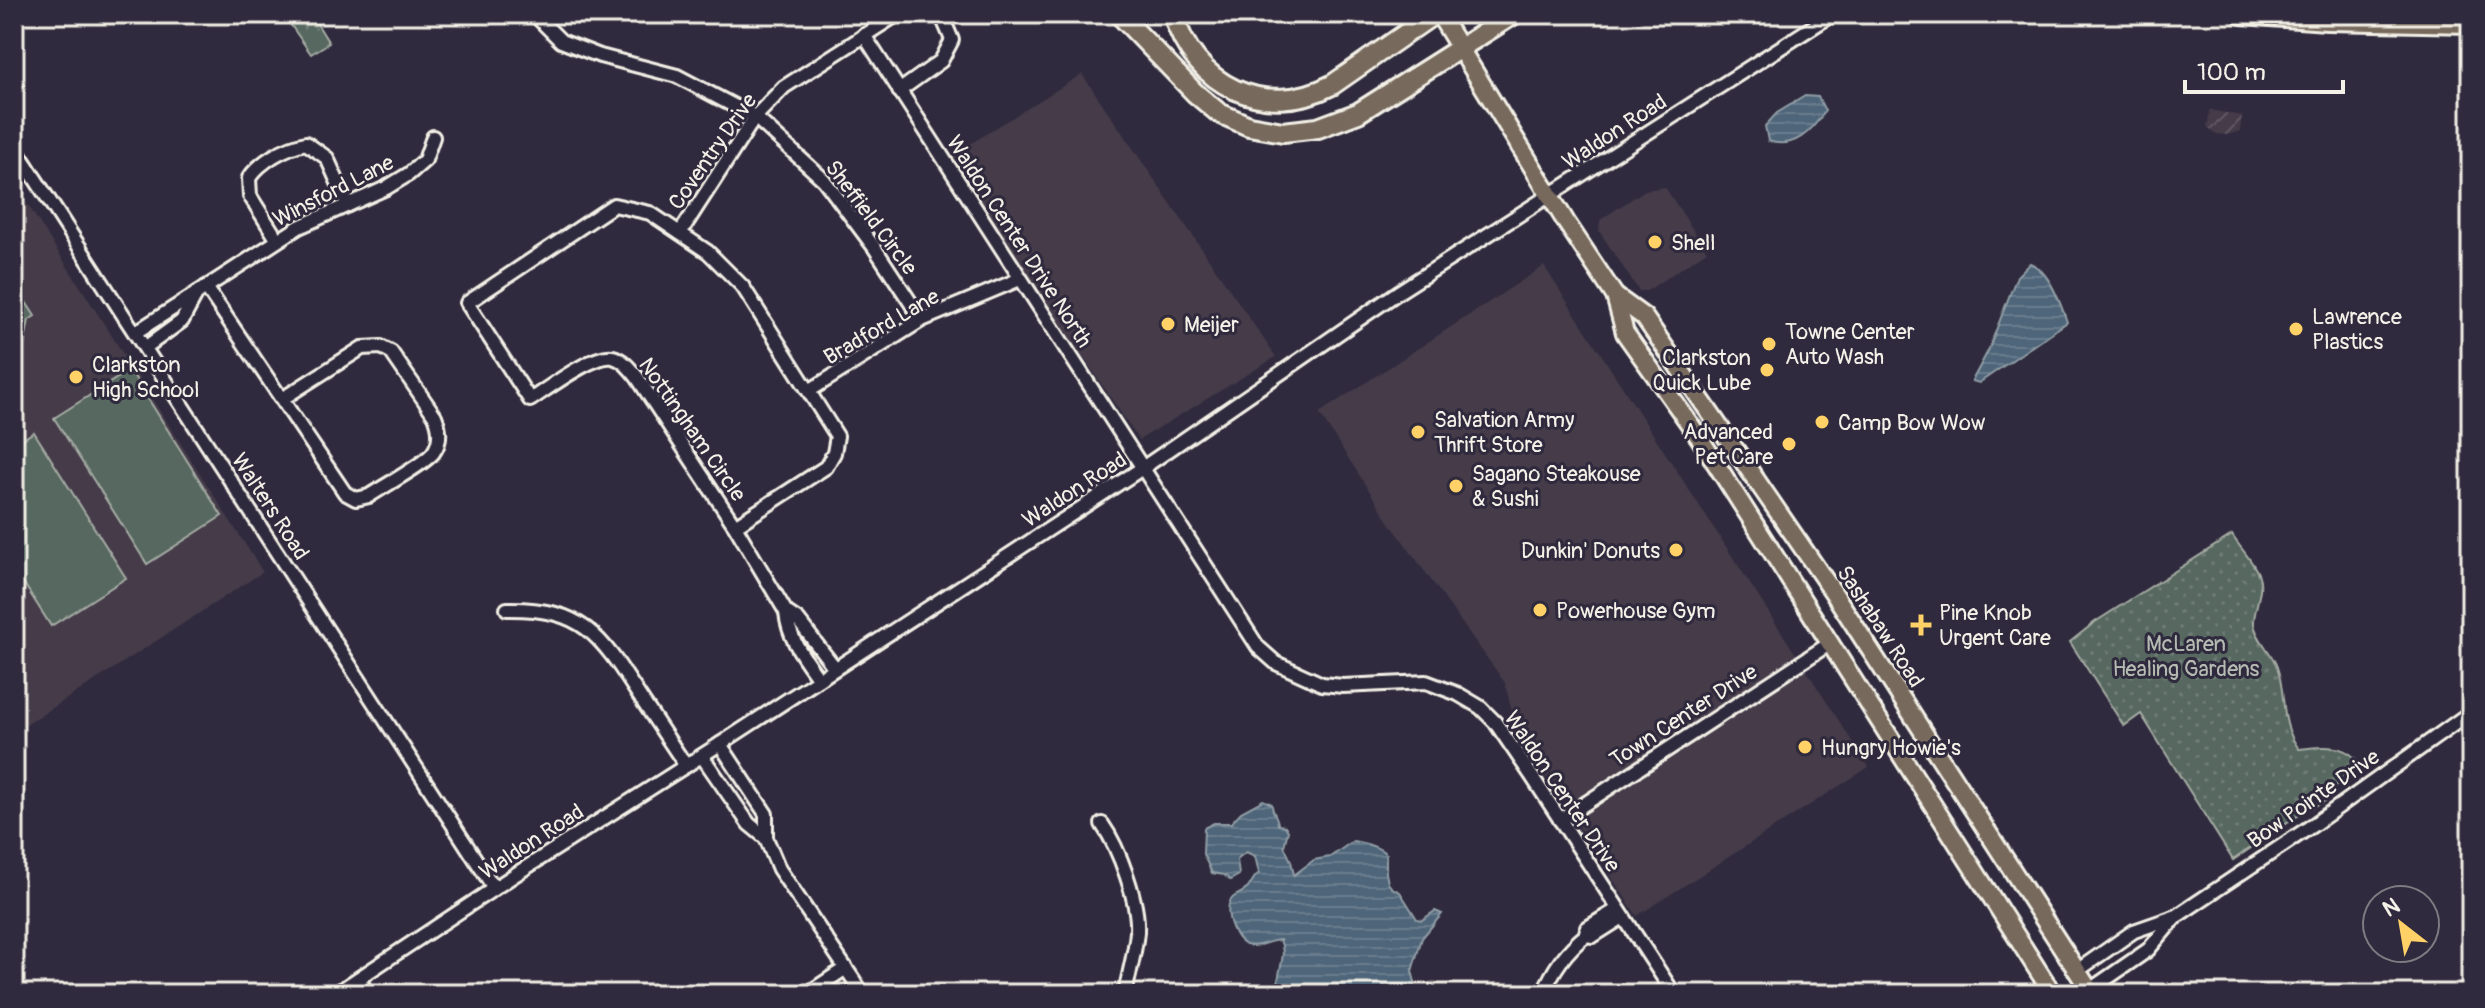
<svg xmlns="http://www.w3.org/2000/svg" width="2485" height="1008" font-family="Pangolin,sans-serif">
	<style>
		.built { fill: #443b4a }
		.industrial { fill: url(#industrial-furrows) }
		.grass { fill: url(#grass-dots); stroke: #a6aca4; stroke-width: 2 }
		.forest { fill: url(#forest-crowns); stroke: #a6aca4; stroke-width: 2 }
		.pitch { fill: #576860; stroke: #a6aca4; stroke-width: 2 }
		.water { fill: url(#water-rules); stroke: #919ea6; stroke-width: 2 }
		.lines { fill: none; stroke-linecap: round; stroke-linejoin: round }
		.minor-casing { stroke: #f4f1e8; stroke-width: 18 }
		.major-casing { stroke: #f4f1e8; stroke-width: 22 }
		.highway-casing { stroke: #f4f1e8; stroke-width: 24 }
		.minor { stroke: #2f2a3d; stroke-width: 12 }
		.major { stroke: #77695c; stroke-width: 16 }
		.highway { stroke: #77695c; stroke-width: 18 }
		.poi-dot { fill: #ffd166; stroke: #2f2a3d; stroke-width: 3 }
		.labels { text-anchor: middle; stroke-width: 6; stroke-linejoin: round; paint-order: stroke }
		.street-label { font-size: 22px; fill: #f4f1e8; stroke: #2f2a3d }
		.poi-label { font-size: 22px; fill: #f4f1e8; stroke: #2f2a3d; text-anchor: start }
		.park-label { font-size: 22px; fill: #b5bab2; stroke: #2f2a3d }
	</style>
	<defs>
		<pattern id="industrial-furrows" width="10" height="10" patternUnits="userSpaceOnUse" patternTransform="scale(2)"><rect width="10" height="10" fill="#443b4a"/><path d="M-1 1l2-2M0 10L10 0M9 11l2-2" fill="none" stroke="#605864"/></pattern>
		<pattern id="grass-dots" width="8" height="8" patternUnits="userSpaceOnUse" patternTransform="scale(2)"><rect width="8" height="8" fill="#576860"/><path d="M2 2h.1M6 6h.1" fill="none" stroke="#707e77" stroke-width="1.8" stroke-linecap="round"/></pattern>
		<pattern id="forest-crowns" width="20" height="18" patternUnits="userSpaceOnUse" patternTransform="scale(2)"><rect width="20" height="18" fill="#576860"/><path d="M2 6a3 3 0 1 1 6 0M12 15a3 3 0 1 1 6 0" fill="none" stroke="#707e77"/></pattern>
		<pattern id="water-rules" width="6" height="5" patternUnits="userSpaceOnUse" patternTransform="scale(2)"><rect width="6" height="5" fill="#4f667a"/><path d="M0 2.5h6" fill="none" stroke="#697c8d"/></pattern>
	</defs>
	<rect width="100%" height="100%" fill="#2f2a3d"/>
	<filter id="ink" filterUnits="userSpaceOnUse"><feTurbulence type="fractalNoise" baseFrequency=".0125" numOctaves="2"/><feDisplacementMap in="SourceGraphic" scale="16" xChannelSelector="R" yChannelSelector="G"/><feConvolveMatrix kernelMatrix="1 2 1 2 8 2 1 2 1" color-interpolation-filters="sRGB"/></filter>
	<g filter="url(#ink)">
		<g class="built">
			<path d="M1082,74L1276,357L1139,440L949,157Z"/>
			<path d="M14,183L263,572L14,733Z"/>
			<path d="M1665,187L1707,251L1647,291H1639L1599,231L1600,220L1645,190Z"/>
			<path d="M1544,266L1869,767L1637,916L1517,734L1505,683L1392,526L1319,413Z"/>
		</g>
		<path class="industrial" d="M2210,110L2242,116L2240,131L2228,135L2214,134L2207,127Z"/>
		<path class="grass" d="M2232,535C2240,548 2254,562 2259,576C2264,590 2253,611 2254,624C2256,639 2272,652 2277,667C2287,697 2279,722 2299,749C2321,746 2350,742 2361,768L2334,787L2325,801L2308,809L2233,860L2141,714L2124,726L2070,642L2095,622Z"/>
		<path class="forest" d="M283,14H311L329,43L311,54Z"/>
		<g class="pitch">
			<path d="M14,284L35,316L29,320L23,351L14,365Z"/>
			<path d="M130,370L222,516L147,564L54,418Z"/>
			<path d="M34,432L126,578L51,626L14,568V445Z"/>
		</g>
		<g class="water">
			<path d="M1805,96L1818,97L1825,111C1812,131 1794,150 1768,141L1765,126L1777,113Z"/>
			<path d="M2030,263C2049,270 2061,304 2067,322L1979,383L1972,381L1988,351L2017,276Z"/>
			<path d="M1263,800L1272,804C1271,812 1278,816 1278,825L1285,826L1288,831L1284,846L1291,861L1294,875L1314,860L1330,857L1353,841C1364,843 1379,846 1386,854V873L1388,883L1392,888L1400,892L1417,919L1422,920L1435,911L1442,914L1422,938L1412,971L1415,982L1412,994H1280C1273,975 1289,958 1280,940C1271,940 1260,947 1250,946C1235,944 1226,917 1229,904C1231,895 1242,894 1248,888C1252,882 1253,878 1259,873L1255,856L1246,852L1237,859L1239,875L1230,880L1224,875L1212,873L1203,854L1204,828L1214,823H1231L1241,812Z"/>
		</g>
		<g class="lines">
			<defs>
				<g id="minor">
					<path d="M534,14L561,41L600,56L677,76L755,117L824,180L874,247L922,320"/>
					<path d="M864,35L1258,647L1276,663L1322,684L1343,686L1426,682L1458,694L1480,707L1495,722L1531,775L1674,994"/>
					<path d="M899,91L941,61L952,40L943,19L935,14"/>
					<path d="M14,146L494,888"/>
					<path d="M680,233L755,117L784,87L898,14"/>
					<path d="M277,239L250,196L249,178C261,161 285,147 306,143L327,158L348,205"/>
					<path d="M206,287L345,493L356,499L369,496C384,486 423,465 433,453C442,441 440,428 435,416L391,352L381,347L362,348L282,399"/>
					<path d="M197,293L299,227L386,188L409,174L425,160L433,137"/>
					<path d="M136,332L197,293L182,321L146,347"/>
					<path d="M809,391L922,320L1020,279"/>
					<path d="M735,526L826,467L834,453L837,436L743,287L708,252L650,213L614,205L467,303L530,400C547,389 594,353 613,357C624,360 630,369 637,377L735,526L786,612"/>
					<path d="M507,609C583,608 600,635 638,694C654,718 670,742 686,766"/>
					<path d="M819,679C804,658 788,638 786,612L798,620L835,668"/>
					<path d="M702,756L749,824L766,838V814L720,744"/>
					<path d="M1560,820L1829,644"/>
					<path d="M1102,824C1119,848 1139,902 1137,932C1135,953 1129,973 1125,994"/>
					<path d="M766,838L779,869L863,994"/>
					<path d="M1618,909L1587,928L1586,935L1593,936L1623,917"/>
					<path d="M2077,971L2134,931L2177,916L2313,825L2471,712"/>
					<path d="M358,979L368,994"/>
					<path d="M2090,990L2148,950L2175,918"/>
					<path d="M335,994L516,874L720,744L1144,467L1400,291L1833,14"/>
					<path d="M807,994L846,968"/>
					<path d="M1543,994C1552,971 1567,950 1586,935"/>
				</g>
				<g id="major">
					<path d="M1439,14L1566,222L1615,296L1625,333L1699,437L2053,994"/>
					<path d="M1615,296L1644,317L1833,592L2092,994"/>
				</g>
				<g id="highway">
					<path d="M1119,14L1195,93L1219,113L1249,126L1283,132L1318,128L1358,113L1514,14"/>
					<path d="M1173,14C1194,86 1264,120 1332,85L1434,14"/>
					<path d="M2242,14L2327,20L2471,23"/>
				</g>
			</defs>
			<use href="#minor" class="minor-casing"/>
			<use href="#major" class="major-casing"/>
			<use href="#highway" class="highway-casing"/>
			<use href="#minor" class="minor"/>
			<use href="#major" class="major"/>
			<use href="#highway" class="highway"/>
		</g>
	</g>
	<g class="poi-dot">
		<circle cx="1655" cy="242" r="8"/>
		<circle cx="1168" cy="324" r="8"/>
		<circle cx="2296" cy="329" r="8"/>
		<circle cx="1769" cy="344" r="8"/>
		<circle cx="1767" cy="370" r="8"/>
		<circle cx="76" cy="377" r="8"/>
		<circle cx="1822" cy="422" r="8"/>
		<circle cx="1418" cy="432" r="8"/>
		<circle cx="1789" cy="444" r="8"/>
		<circle cx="1456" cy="486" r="8"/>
		<circle cx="1676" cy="550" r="8"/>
		<circle cx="1540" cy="610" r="8"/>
		<path d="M1917 613h8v8h8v8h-8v8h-8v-8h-8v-8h8z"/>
		<circle cx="1805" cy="747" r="8"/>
	</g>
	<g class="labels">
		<g class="street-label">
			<text transform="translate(1614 131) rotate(-33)" y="8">Waldon Road</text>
			<text transform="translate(712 151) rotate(-55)" y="8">Coventry Drive</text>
			<text transform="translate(333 190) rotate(-27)" y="8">Winsford Lane</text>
			<text transform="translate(872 217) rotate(53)" y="8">Sheffield Circle</text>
			<text transform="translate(1020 241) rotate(57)" y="8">Waldon Center Drive North</text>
			<text transform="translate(881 326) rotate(-30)" y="8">Bradford Lane</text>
			<text transform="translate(693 429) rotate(55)" y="8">Nottingham Circle</text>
			<text transform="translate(1074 489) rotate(-33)" y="8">Waldon Road</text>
			<text transform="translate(271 506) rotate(57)" y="8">Walters Road</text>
			<text transform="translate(1881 626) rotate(57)" y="8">Sashabaw Road</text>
			<text transform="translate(1683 715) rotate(-33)" y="8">Town Center Drive</text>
			<text transform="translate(1563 791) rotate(56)" y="8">Waldon Center Drive</text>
			<text transform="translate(2313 798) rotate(-35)" y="8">Bow Pointe Drive</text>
			<text transform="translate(531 841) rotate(-33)" y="8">Waldon Road</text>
		</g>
		<g class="poi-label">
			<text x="1671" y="250">Shell</text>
			<text x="2312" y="324">Lawrence<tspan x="2312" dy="25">Plastics</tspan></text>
			<text x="1184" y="332">Meijer</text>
			<text x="1785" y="339">Towne Center<tspan x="1785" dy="25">Auto Wash</tspan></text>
			<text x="1751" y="365" text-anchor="end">Clarkston<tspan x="1751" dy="25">Quick Lube</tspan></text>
			<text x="92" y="372">Clarkston<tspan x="92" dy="25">High School</tspan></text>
			<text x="1434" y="427">Salvation Army<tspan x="1434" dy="25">Thrift Store</tspan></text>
			<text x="1838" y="430">Camp Bow Wow</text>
			<text x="1773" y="439" text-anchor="end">Advanced<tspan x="1773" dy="25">Pet Care</tspan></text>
			<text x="1472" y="481">Sagano Steakouse<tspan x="1472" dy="25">&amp; Sushi</tspan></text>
			<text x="1660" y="558" text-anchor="end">Dunkin' Donuts</text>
			<text x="1556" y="618">Powerhouse Gym</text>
			<text x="1939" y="620">Pine Knob<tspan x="1939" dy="25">Urgent Care</tspan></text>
			<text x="1821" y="755">Hungry Howie's</text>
		</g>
		<g class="park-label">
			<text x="2186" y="651">McLaren<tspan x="2186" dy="25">Healing Gardens</tspan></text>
		</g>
	</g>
	<rect width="2485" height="1008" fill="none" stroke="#2f2a3d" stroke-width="48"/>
	<rect x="24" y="24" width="2437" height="960" fill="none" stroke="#f4f1e8" stroke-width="3" filter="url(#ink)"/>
	<g transform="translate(2401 924) rotate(329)"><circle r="38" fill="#2f2a3d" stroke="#7e7a81" stroke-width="2"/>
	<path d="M0-6L14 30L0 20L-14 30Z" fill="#ffd166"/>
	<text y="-12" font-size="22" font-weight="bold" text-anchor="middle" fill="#f4f1e8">N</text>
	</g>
	<path d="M2185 80v12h158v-12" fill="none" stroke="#f4f1e8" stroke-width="4"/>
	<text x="2197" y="80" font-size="24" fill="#f4f1e8" stroke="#2f2a3d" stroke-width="6" paint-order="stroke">100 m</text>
</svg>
